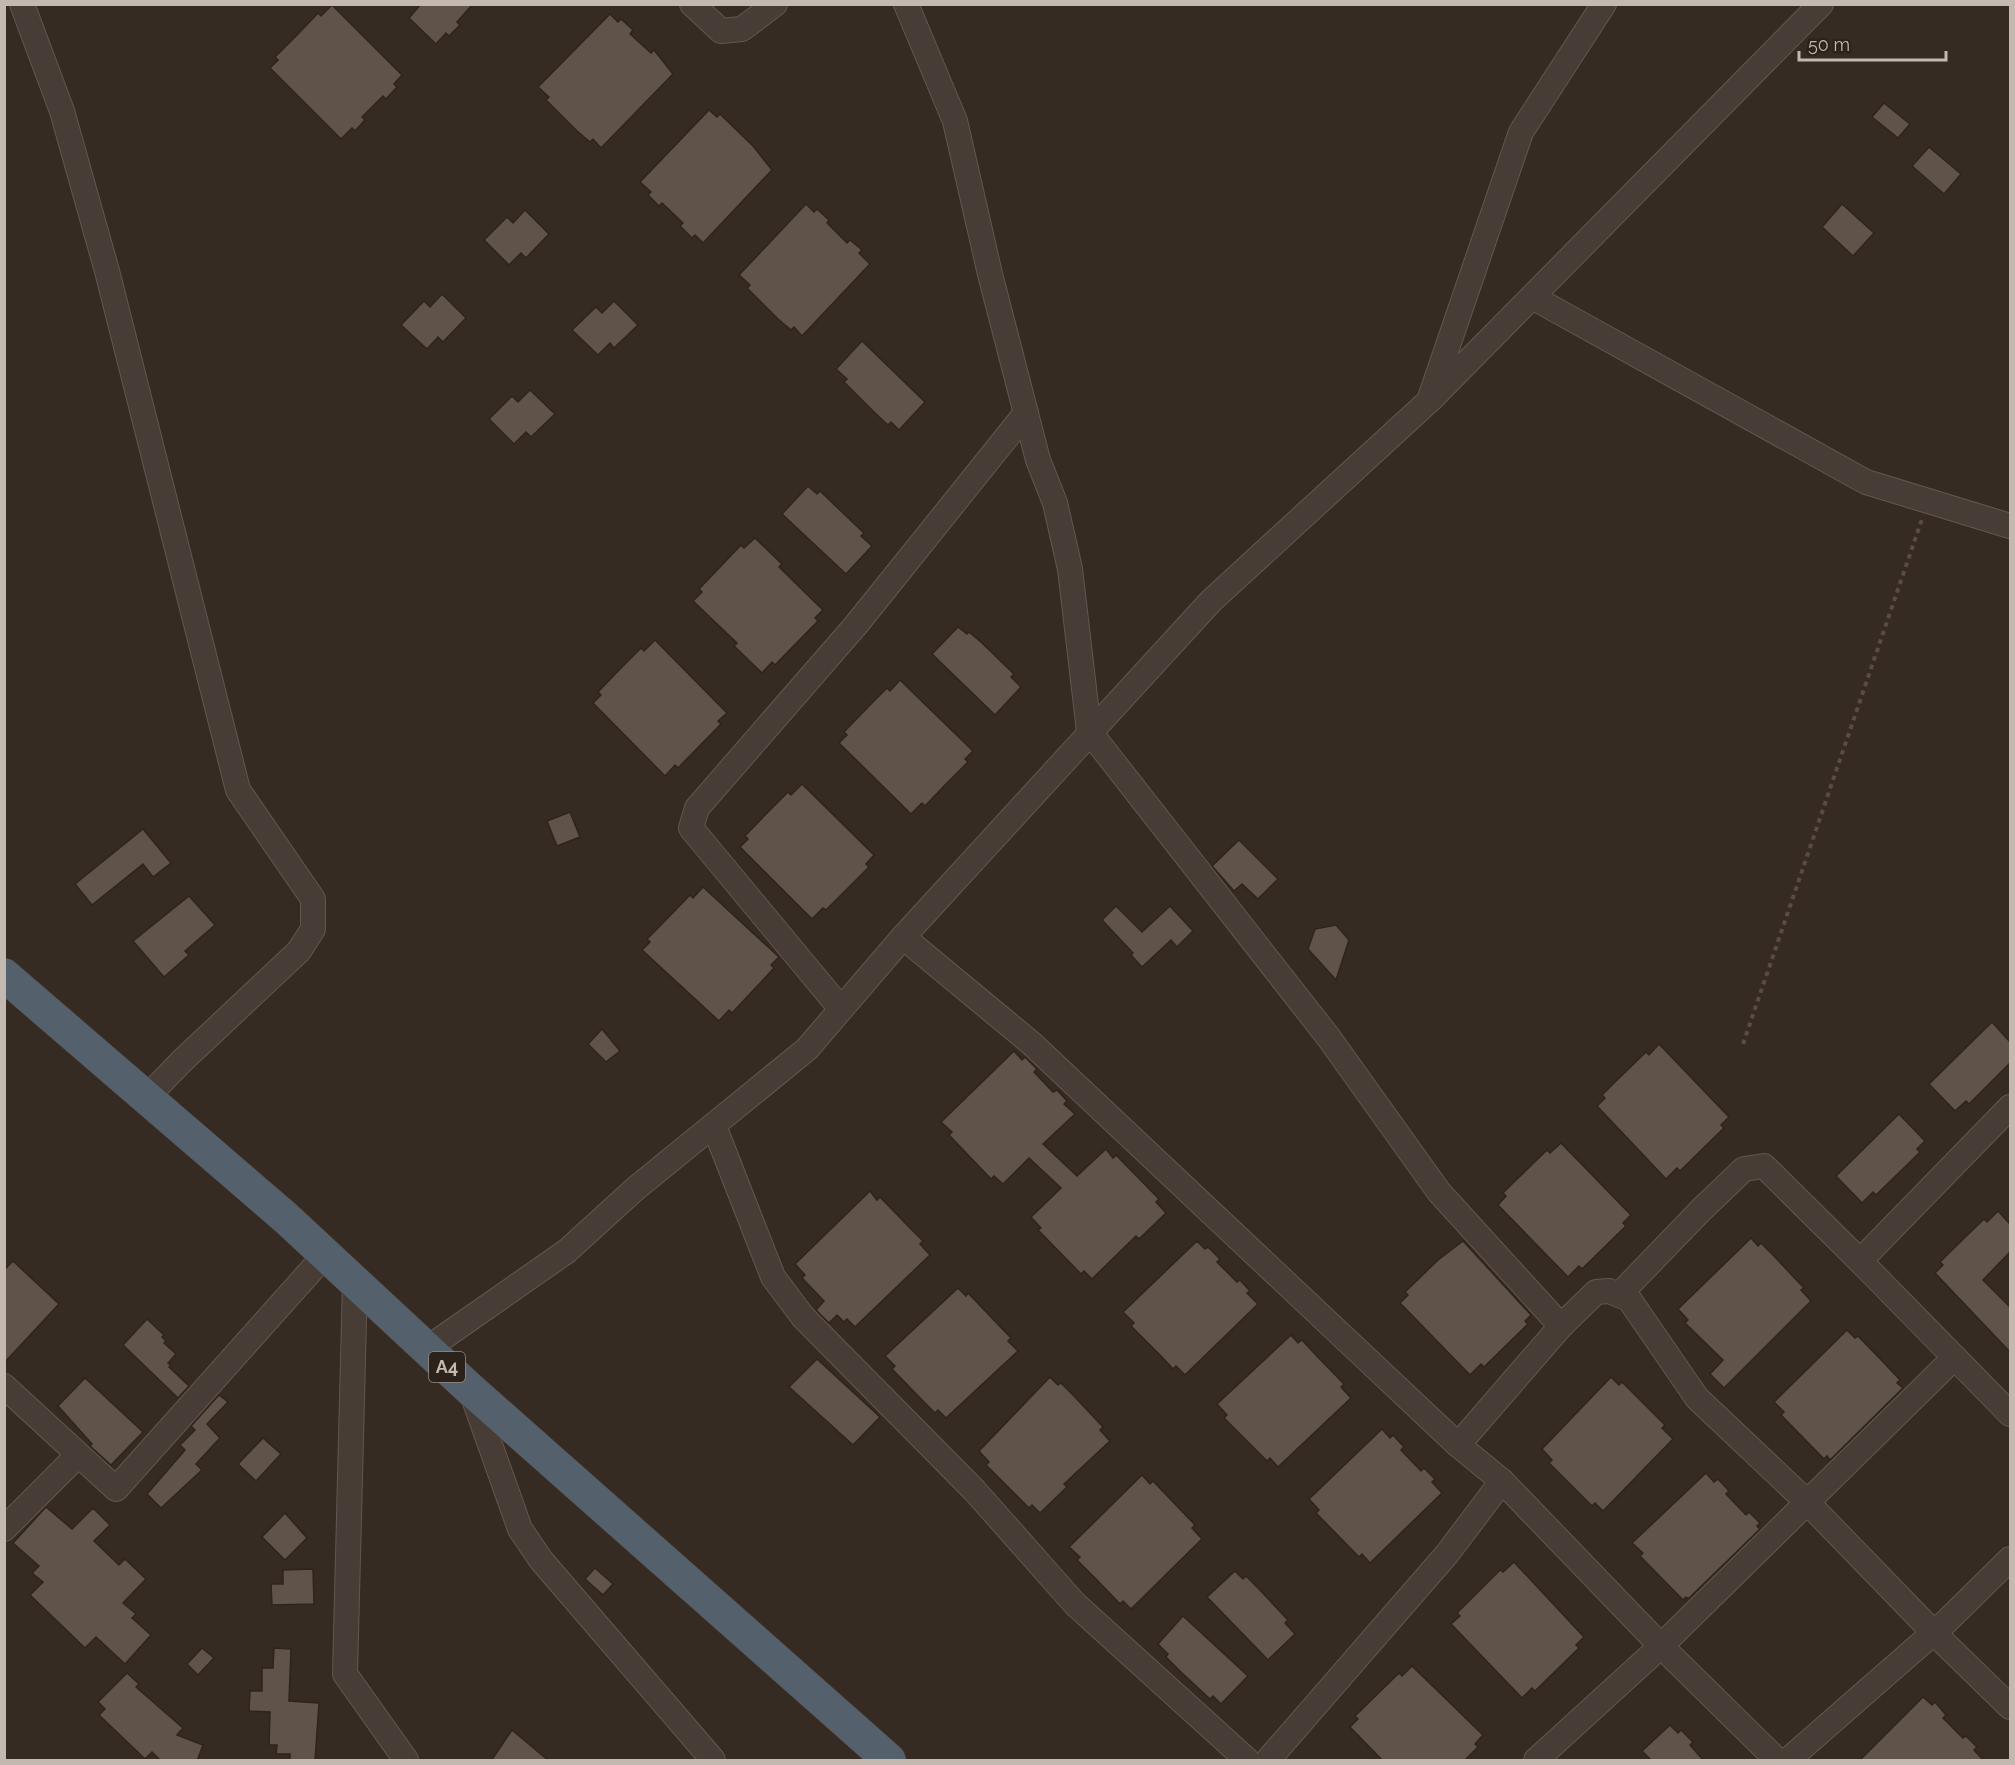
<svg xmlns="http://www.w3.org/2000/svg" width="2015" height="1765" font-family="Raleway,sans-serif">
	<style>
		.building { fill: #605349; stroke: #2e241e; stroke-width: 1.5 }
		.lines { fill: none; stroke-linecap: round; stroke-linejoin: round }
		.street-casing { stroke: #625851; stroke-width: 26 }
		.highway-casing { stroke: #524841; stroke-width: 34 }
		.path { stroke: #5c494a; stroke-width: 4; stroke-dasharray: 4.5 4.5; stroke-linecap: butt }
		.street { stroke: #473d36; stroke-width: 24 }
		.highway { stroke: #54616c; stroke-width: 33 }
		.labels { text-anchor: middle; stroke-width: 4.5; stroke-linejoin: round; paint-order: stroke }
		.shield { fill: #2c221c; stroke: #968c84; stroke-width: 1.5 }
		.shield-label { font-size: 18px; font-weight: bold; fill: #c3b9b1 }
	</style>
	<rect width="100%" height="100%" fill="#362b23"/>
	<g class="building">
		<path d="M421,4H473L457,22L460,25L449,36L446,33L436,44L409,18Z"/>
		<path d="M332,5L402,75L394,84L397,87L386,99L383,96L362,117L365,120L355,131L352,128L341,139L270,68L278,60L275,57L299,33L318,13L321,16Z"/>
		<path d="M610,14L618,22L621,19L633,30L630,34L651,53L654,50L673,74L601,148L593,139L590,142L577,131L546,100L549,97L538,87Z"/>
		<path d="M1884,103L1910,124L1898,138L1872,117Z"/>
		<path d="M709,110L717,117L720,114L753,146L772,170L703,243L695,235L692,238L680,226L683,223L662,203L659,206L648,195L651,192L640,182Z"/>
		<path d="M1929,147L1961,174L1944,194L1912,166Z"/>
		<path d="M806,204L814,212L817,209L829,220L827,223L847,243L850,240L862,250L859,253L870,264L802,336L794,327L791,330L778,319L747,288L750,285L739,275Z"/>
		<path d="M1842,204L1874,233L1853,256L1822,227Z"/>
		<path d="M525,210L549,234L526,258L521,253L509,265L484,240L507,217L513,223Z"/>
		<path d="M442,294L466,318L443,342L438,337L427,349L401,325L424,301L430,307Z"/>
		<path d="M614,301L638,325L614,348L610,343L598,355L572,330L596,307L602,313Z"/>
		<path d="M862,341L925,402L899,430L891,422L888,425L875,413L844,382L847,379L836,369Z"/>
		<path d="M530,390L555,414L531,437L526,432L514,444L489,419L512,396L518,402Z"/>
		<path d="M808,486L817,494L820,491L843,513L864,533L861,536L872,546L846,574L782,514Z"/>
		<path d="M755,538L782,564L779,567L823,610L815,618L818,621L775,665L772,662L762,673L734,646L737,643L693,601L702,592L699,589L741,545L744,548Z"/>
		<path d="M958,627L967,634L969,632L982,643L1014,674L1011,677L1021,687L995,715L932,654Z"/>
		<path d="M655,640L727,713L718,721L721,724L678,768L675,765L665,776L593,703L601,695L598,692L622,667L641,648L644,651Z"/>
		<path d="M900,680L973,751L965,759L968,762L944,786L925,806L922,803L911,814L839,743L847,735L844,732L868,707L887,688L890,691Z"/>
		<path d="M802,784L874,855L866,864L869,867L826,910L823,908L812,919L740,847L748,839L745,836L769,811L788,792L791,795Z"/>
		<path d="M570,812L580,837L557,846L547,821Z"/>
		<path d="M143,829L171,863L153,877L143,864L92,905L75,884Z"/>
		<path d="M1239,840L1278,879L1258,899L1242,884L1234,891L1212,866Z"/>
		<path d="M703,887L779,957L771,965L774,968L762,981L732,1013L729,1010L719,1021L642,950L650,942L647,939L659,927L690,895L693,898Z"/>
		<path d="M189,896L215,925L185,951L189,955L164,977L133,941Z"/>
		<path d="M1116,906L1142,932L1170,906L1193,931L1177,947L1171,940L1142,967L1131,955L1133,953L1102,920Z"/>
		<path d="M1336,925L1349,940L1336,980L1308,949L1315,929Z"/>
		<path d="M1992,1022L2010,1042V1063L1969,1104L1966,1101L1955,1111L1929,1084Z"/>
		<path d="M602,1029L620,1051L606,1062L588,1044Z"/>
		<path d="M1659,1044L1729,1117L1721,1125L1724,1128L1680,1171L1677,1168L1666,1179L1597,1106L1605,1098L1602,1095L1614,1083L1646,1052L1649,1055Z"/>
		<path d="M1014,1051L1022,1060L1025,1057L1037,1069L1034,1072L1053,1092L1057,1090L1067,1101L1064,1104L1075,1114L1043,1144L1077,1176L1106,1149L1113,1158L1116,1155L1159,1199L1156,1202L1166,1213L1139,1239L1136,1236L1092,1279L1084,1271L1081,1274L1038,1230L1041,1228L1031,1217L1061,1188L1029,1158L1003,1184L994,1176L991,1179L949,1135L952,1132L941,1122Z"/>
		<path d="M1899,1114L1925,1141L1917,1149L1920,1152L1908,1164L1876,1195L1873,1192L1862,1203L1836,1176Z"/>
		<path d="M1561,1143L1631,1215L1623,1223L1626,1226L1582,1269L1579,1266L1568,1277L1498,1205L1506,1196L1503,1193L1515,1181L1547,1150L1550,1153Z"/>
		<path d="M870,1191L877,1200L880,1197L909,1227L923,1241L920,1244L930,1255L855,1327L847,1319L844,1322L837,1315L829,1323L816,1310L824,1301L802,1278L805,1275L795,1264Z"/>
		<path d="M1998,1211L2010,1224V1252L1983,1280L2010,1307V1352L1935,1273L1943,1265L1940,1262L1952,1250L1984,1219L1987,1222Z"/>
		<path d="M1751,1238L1758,1246L1761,1243L1773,1255L1804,1288L1801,1290L1811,1301L1724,1388L1710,1374L1723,1360L1685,1323L1688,1320L1678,1309Z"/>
		<path d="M1197,1241L1205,1249L1208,1247L1220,1259L1217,1262L1237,1282L1240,1280L1250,1291L1247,1293L1258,1304L1185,1375L1176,1366L1173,1369L1162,1357L1131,1326L1134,1323L1123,1312Z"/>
		<path d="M1463,1241L1531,1315L1525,1321L1528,1324L1484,1367L1481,1364L1470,1375L1400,1303L1408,1295L1405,1292L1438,1260Z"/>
		<path d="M13,1261L59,1304L4,1363V1270Z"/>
		<path d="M958,1288L966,1296L968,1293L1011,1338L1008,1341L1018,1351L946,1418L938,1410L935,1413L923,1401L892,1369L895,1366L885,1356Z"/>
		<path d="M147,1319L164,1335L162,1337L166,1341L164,1343L176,1354L168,1363L171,1365L169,1367L189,1386L178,1398L123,1345Z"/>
		<path d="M1847,1330L1855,1338L1858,1336L1887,1366L1900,1380L1897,1383L1903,1388L1830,1460L1827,1456L1824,1459L1781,1415L1784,1412L1774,1402Z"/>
		<path d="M1291,1335L1298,1343L1302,1340L1313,1352L1344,1384L1341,1387L1351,1398L1278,1467L1270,1458L1267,1461L1224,1418L1227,1415L1217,1404Z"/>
		<path d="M817,1359L880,1417L853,1445L789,1387Z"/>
		<path d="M1050,1377L1058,1385L1061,1383L1073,1395L1103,1427L1100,1430L1110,1441L1064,1484L1067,1487L1040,1513L1032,1505L1029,1508L986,1465L989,1462L979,1451Z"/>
		<path d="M1611,1377L1619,1385L1622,1382L1665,1425L1662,1428L1673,1439L1603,1511L1595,1503L1592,1506L1549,1463L1552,1460L1542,1449Z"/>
		<path d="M85,1378L143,1432L111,1465L90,1446L92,1444L58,1406Z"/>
		<path d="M219,1395L228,1402L207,1424L220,1438L196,1464L202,1470L161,1508L147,1494L185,1450L180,1445L195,1430L191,1426Z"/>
		<path d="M1382,1429L1390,1438L1393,1435L1404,1447L1401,1450L1421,1471L1424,1468L1435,1479L1432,1482L1442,1493L1370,1563L1362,1554L1359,1557L1316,1513L1319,1510L1309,1499Z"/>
		<path d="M263,1438L281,1454L256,1481L238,1464Z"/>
		<path d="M1706,1473L1714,1482L1718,1479L1729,1491L1726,1494L1746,1515L1749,1512L1760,1523L1757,1526L1760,1529L1688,1599L1686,1597L1683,1600L1640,1556L1643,1553L1632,1543Z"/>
		<path d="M1142,1475L1150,1484L1153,1481L1195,1525L1192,1528L1202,1539L1131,1609L1123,1601L1120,1604L1098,1581L1077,1560L1080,1557L1069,1547Z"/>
		<path d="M46,1507L72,1529L93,1508L110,1525L94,1541L119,1565L125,1559L146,1579L123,1603L136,1614L132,1618L151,1635L125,1664L96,1637L85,1648L30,1595L43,1582L32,1573L39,1566L13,1543Z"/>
		<path d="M285,1513L307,1538L285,1560L262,1537Z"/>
		<path d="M1514,1562L1584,1637L1576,1645L1579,1648L1535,1691L1532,1688L1522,1698L1451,1624L1460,1616L1457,1613L1500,1570L1503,1572Z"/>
		<path d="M595,1568L613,1584L603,1595L585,1579Z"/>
		<path d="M313,1569L314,1604L272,1605L271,1584H283V1570Z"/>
		<path d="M1235,1571L1243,1579L1246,1576L1258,1588L1288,1620L1285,1623L1295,1634L1268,1660L1207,1597Z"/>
		<path d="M1183,1616L1248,1676L1221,1704L1213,1696L1210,1699L1182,1673L1166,1657L1168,1654L1158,1644Z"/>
		<path d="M202,1648L214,1658L198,1675L187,1664Z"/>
		<path d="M274,1648L291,1649L289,1701L319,1703L315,1761H290V1754H276L277,1745H269L270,1712L249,1711L250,1691H262V1668H273Z"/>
		<path d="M1412,1666L1483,1735L1475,1744L1478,1747L1464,1761H1383L1350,1727L1358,1719L1355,1716L1399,1673L1402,1676Z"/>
		<path d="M127,1673L139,1684L136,1687L183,1728L177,1735L203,1745L197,1761H161L152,1752L145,1759L99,1715L105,1709L98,1702Z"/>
		<path d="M1923,1697L1932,1705L1935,1702L1946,1715L1943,1718L1963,1738L1966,1736L1977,1747L1974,1750L1984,1761H1859Z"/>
		<path d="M1670,1725L1678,1733L1681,1730L1693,1742L1690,1745L1704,1761H1652L1642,1751Z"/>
		<path d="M512,1730L549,1761H491Z"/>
	</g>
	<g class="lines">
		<defs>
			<g id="street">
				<path d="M22,4L62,111L107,271L238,790L313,899V929L299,951L183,1060L146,1098"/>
				<path d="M692,4L721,31L742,29L775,4"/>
				<path d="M906,4L955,121L990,274L1038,460L1055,503L1070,569L1089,731L1329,1038L1439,1192L1561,1326"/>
				<path d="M1534,298L1866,482L2010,526"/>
				<path d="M1431,395L1521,132L1604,4"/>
				<path d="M903,937L1031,1043L1458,1445L1502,1481L1661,1646L1777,1760"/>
				<path d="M841,1009L691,828L697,808L856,625L1026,413"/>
				<path d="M2010,1107L1860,1261L2010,1414"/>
				<path d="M714,1126L773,1277L803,1317L975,1491L1075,1604L1247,1760"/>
				<path d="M355,1281L345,1674L406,1760"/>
				<path d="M1619,1295L1701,1210L1744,1169L1764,1166L1860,1261"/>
				<path d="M428,1348L567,1251L635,1189L807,1049L903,937L1211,601L1430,400L1821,4"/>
				<path d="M4,1386L116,1489L325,1255"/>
				<path d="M471,1391L520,1529L541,1560L713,1760"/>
				<path d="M1458,1445L1561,1326L1596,1292L1609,1291L1629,1299L1697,1398L1807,1502L1934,1633L2010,1707"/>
				<path d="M4,1529L77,1456"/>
				<path d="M1268,1760L1447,1554L1502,1481"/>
				<path d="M1536,1760L1661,1646L1954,1358"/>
				<path d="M1788,1760L1947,1621L2010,1559"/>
			</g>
			<path id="highway" d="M4,975L286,1218L470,1389L889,1760"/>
		</defs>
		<use href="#street" class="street-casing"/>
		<use href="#highway" class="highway-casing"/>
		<path class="path" d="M1743,1044L1922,519"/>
		<use href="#street" class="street"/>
		<use href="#highway" class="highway"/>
	</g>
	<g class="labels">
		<rect class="shield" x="429" y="1352" width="36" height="30" rx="4.5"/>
		<g class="shield-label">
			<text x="447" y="1373">A4</text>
		</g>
	</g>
	<rect width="2015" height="1765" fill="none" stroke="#c3b9b1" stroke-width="12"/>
	<path d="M1799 51v9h147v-9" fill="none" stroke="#c3b9b1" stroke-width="3"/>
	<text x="1808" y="51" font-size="18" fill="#c3b9b1" stroke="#2c221c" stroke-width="4.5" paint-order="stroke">50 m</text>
</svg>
